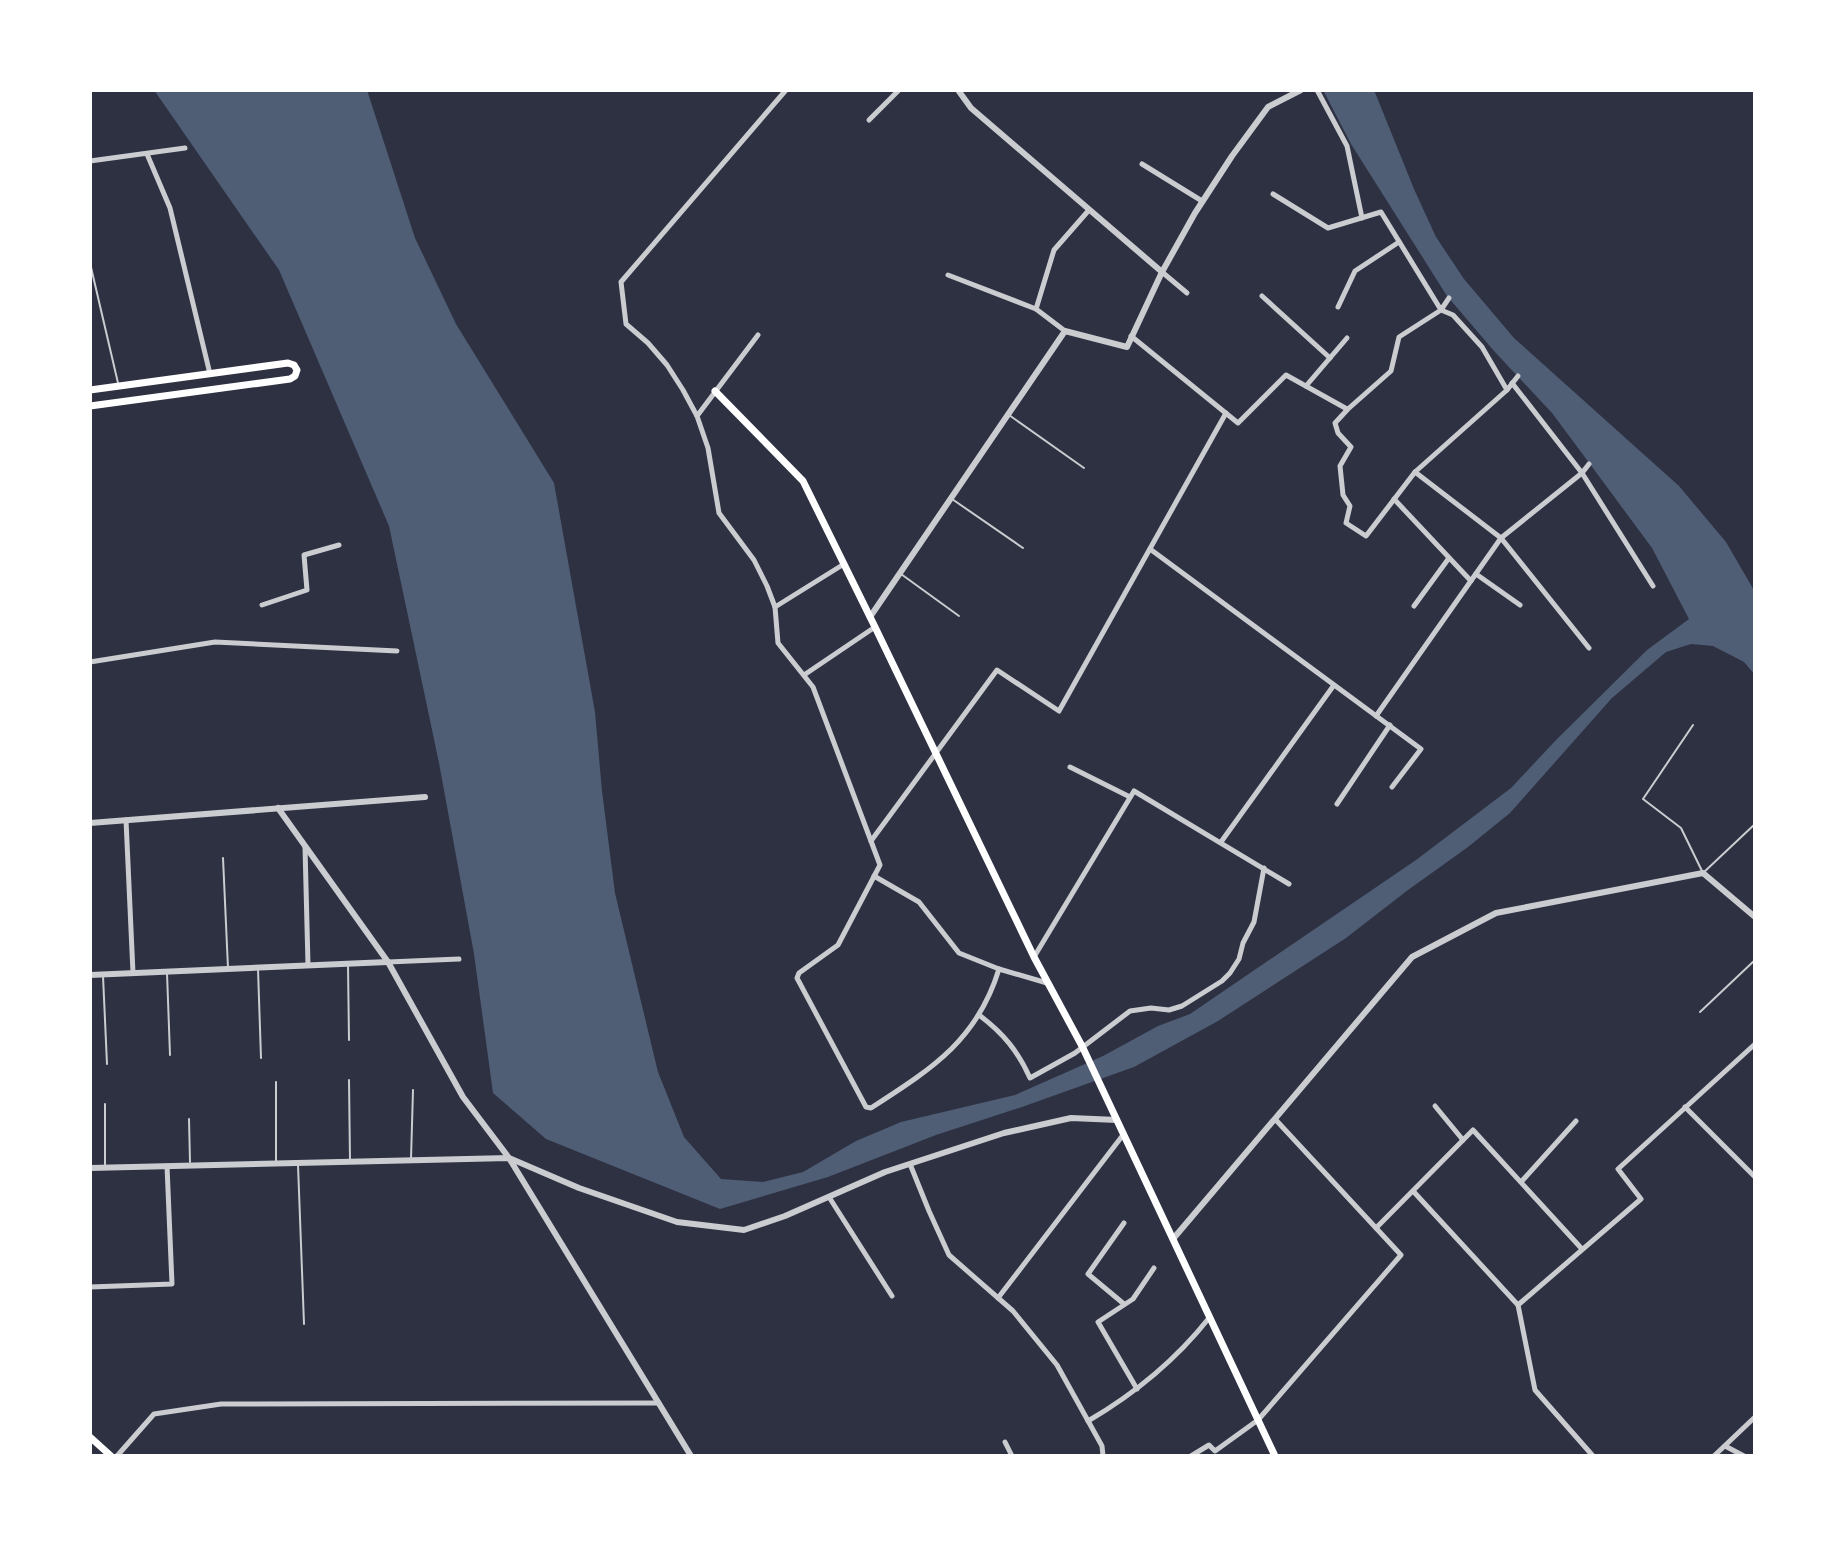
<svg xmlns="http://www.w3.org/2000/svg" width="1845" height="1546" font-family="'DejaVu Sans',sans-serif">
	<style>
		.water { fill: #4f5d75 }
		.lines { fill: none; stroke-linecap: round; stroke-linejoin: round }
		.service { stroke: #caccd0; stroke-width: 2 }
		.minor { stroke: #caccd0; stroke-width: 5 }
		.tertiary { stroke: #caccd0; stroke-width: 6 }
		.secondary { stroke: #fff; stroke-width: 7 }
		.primary { stroke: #fff; stroke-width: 7 }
	</style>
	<rect width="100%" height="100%" fill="#2d3142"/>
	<path class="water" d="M154,90H367L415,238L456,324L554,483L595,712L602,791L615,893L638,989L658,1072L684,1137L721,1179L763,1182L803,1172L856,1141L901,1122L1015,1095L1103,1056L1158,1026L1190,1014L1416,860L1511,788L1556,740L1647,650L1689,619L1652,548L1584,456L1552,413L1494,351L1447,296L1351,144L1323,90H1374L1414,189L1436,237L1464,279L1514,338L1679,486L1726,542L1755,592V675L1744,662L1713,646L1691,644L1666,652L1612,698L1510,813L1468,847L1408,890L1346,938L1218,1021L1134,1067L1022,1107L936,1135L828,1177L720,1209L546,1139L493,1093L474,954L439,763L389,526L279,270Z"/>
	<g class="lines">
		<g class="service">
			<path d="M90,263L118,383"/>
			<path d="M1009,415L1084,468"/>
			<path d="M952,499L1023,548"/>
			<path d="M901,574L959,616"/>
			<path d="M1693,725L1643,799L1681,828L1703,873L1755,824"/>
			<path d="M223,858L228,968"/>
			<path d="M348,965L349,1040"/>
			<path d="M258,969L261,1058"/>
			<path d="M167,973L170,1055"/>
			<path d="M103,976L107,1064"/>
			<path d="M1700,1012L1755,960"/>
			<path d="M349,1080L350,1161"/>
			<path d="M276,1082V1162"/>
			<path d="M105,1104V1167"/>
			<path d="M189,1119L190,1162"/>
			<path d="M411,1159L413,1090"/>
			<path d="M298,1165L304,1324"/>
		</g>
		<g class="minor">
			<path d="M786,90L621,282L626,324L648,343L667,365L683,390L697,416L708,448L719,513L754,560L767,586L775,607L778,643L813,687L880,865L838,945L799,973L797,978L866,1107L871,1108C931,1069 977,1041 999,969"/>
			<path d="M1317,90L1347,146L1362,218"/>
			<path d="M869,120L899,90"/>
			<path d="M147,154L170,208L210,374"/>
			<path d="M90,161L185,148"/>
			<path d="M1142,164L1202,201"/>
			<path d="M1273,194L1328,228L1381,212L1441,310L1399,337L1391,371L1348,409L1335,423L1338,433L1351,447L1340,466L1343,495L1350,506L1346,523L1366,536L1415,472L1507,390L1482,347L1453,315L1441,310L1449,298"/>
			<path d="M1162,272L1187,293"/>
			<path d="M948,275L1036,309L1065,331"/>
			<path d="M1262,296L1330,358"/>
			<path d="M1338,307L1355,271L1399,242"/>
			<path d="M1036,309L1054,250L1089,210"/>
			<path d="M1131,336L1238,423L1286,375L1347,409"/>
			<path d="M1512,383L1582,473L1653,586"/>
			<path d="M1306,386L1347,338"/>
			<path d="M1507,390L1518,376"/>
			<path d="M697,416L758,335"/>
			<path d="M1415,472L1501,538L1589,648"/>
			<path d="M1394,499L1471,581"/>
			<path d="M1150,549L1421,749L1392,787"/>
			<path d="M1476,574L1520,605"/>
			<path d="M262,605L307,590L304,555L339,545"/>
			<path d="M1414,606L1449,558"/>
			<path d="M775,607L844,564"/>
			<path d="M90,662L215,642L397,651"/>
			<path d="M804,675L875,627"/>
			<path d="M1376,716L1501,538L1582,473L1589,464"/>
			<path d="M1070,767L1130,797"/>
			<path d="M1337,804L1390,725"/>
			<path d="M126,820L133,973"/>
			<path d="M871,841L997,670L1059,711L1226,413"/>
			<path d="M1221,842L1334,685"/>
			<path d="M305,847L308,965"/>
			<path d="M874,876L919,902L959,953L999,969L1047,983"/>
			<path d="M1034,957L1134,791L1289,884"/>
			<path d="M388,962L459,959"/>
			<path d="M979,1015C1003,1033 1018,1051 1030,1078L1075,1053L1130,1011L1151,1008L1169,1010L1182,1006L1222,981L1230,973L1239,959L1243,943L1254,922L1264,868"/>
			<path d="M1435,1106L1463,1140"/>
			<path d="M1685,1107L1755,1177"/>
			<path d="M910,1164L929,1211L949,1255L1013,1311L1057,1365L1102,1446L1103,1456"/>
			<path d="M1521,1182L1576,1121"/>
			<path d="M1413,1191L1518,1305L1535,1390L1593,1456"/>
			<path d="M829,1197L892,1296"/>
			<path d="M1124,1223L1088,1274L1124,1304"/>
			<path d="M1376,1228L1473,1130L1582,1249"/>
			<path d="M90,1287L172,1284L167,1166"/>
			<path d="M998,1298L1123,1135"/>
			<path d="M1518,1305L1641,1199L1618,1169L1755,1044"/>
			<path d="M1137,1389L1098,1322L1133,1299L1154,1268"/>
			<path d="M1088,1421C1136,1393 1175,1361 1209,1318"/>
			<path d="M1005,1442L1012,1456"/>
			<path d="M1725,1446L1744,1456"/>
			<path d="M117,1456L154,1414L221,1404L659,1403"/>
			<path d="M1191,1456L1209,1445L1215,1451L1258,1420L1401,1255L1275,1119"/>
			<path d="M1714,1456L1755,1417"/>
		</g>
		<g class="tertiary">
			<path d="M958,90L971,108L1162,272"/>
			<path d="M870,617L1065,331L1127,347L1162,272L1195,213L1232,156L1268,107L1301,90"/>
			<path d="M278,808L388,962L463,1097L509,1158L579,1188L677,1222L744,1230L785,1216L885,1172L1004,1133L1071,1118L1117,1120"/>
			<path d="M90,823L425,797"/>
			<path d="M90,975L388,962"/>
			<path d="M90,1168L509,1158L691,1456"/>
			<path d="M1173,1239L1412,957L1496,913L1703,873L1755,917"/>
		</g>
		<g class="secondary">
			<path d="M90,390L288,363L294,365L297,370L295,376L290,379L90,406"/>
			<path d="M715,391L803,481L875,627L1034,957L1082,1046L1275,1456"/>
		</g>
		<path class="primary" d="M90,1437L111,1456"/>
	</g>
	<rect width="1845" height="1546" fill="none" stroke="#ffffff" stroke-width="184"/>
</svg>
